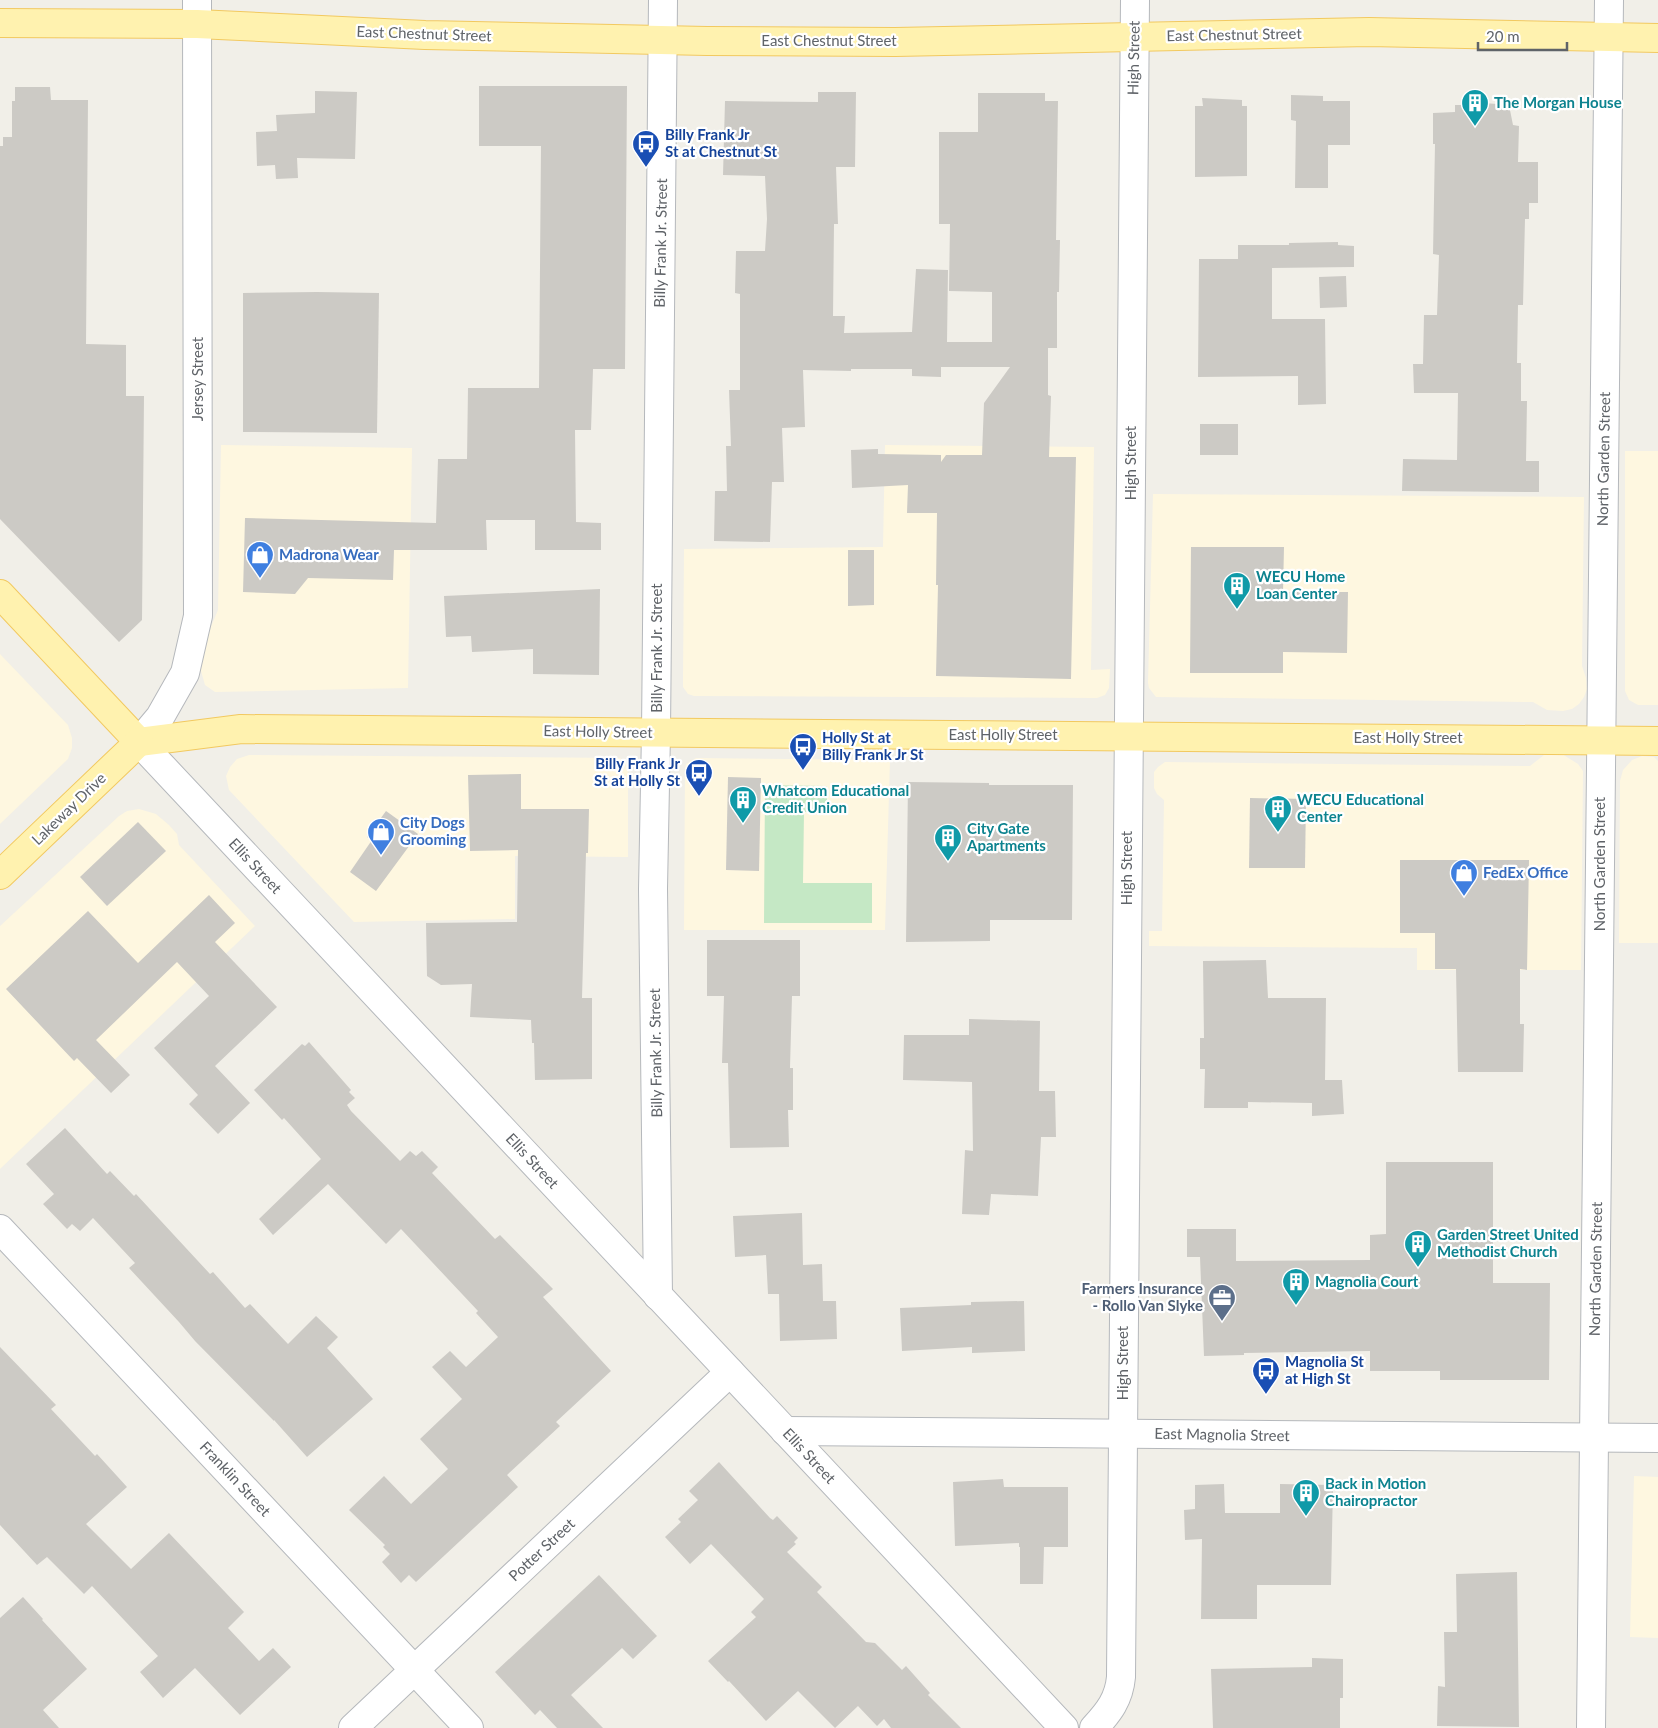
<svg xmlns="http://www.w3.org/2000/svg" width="1658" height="1728" font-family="Lato,sans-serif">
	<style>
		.commercial { fill: #fef7e0 }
		.green { fill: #c5e8c5 }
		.building { fill: #cccac5 }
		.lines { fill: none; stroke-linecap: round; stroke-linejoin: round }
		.minor-casing { stroke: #b5b8bc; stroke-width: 30 }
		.major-casing { stroke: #f2c960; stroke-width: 30 }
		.minor { stroke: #fff; stroke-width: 28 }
		.major { stroke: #fff2af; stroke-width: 28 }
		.labels { text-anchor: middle; stroke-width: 4.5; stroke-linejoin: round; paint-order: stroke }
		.street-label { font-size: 15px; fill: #5f6368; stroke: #fff }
		.culture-label { font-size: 15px; font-weight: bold; fill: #0d838f; stroke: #fff; text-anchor: start }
		.transit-label { font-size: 15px; font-weight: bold; fill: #164399; stroke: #fff; text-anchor: start }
		.shop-label { font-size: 15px; font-weight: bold; fill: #366cbe; stroke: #fff; text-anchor: start }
		.service-label { font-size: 15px; font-weight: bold; fill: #4e5e75; stroke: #fff; text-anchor: end }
	</style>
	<rect width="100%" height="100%" fill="#f1efe8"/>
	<g class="commercial">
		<path d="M221,445L412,448L408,688L215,692L205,685L199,664L200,653L218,610Z"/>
		<path d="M885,445L1094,447L1091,670L1110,669L1109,688L1105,695L1097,698L694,696L688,694L683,687V680L684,549L883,547Z"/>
		<path d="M1625,451H1658V705H1638L1629,700L1625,691Z"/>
		<path d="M1153,494L1584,497L1582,666L1586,678L1587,689L1584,697L1579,704L1572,709L1563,711L1547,710L1533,702L1156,697L1149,688L1148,683Z"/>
		<path d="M0,654L68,725L72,738V748L68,759L0,824Z"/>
		<path d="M1562,754L1578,764L1583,771L1581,970H1417V948L1149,946V931H1162L1164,800L1157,794L1154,788V772L1158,767L1165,762L1530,766L1544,755Z"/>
		<path d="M249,755L620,758L626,762L628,765V857L515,856V919L354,922L229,790L226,776L230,767L237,759Z"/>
		<path d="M1642,756L1654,757L1658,761V943H1619L1620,781L1623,770L1632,760Z"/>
		<path d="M696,758L890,760L885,930H684L685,768L686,764Z"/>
		<path d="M139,809L156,814L169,825L177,834L179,845L255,926L0,1169V926L119,816L127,811Z"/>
		<path d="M1634,1476L1658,1477V1638L1630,1637Z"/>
	</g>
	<path class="green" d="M765,785L827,786V812H804L803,883H872V923H764Z"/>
	<g class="building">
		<path d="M479,86H627L625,369H593L591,430H575L576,522L601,523V550H535V520H486L487,550H394L393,580L308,578L295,594L243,592L245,518L436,523L438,459H467L468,388H539L541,146H479Z"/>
		<path d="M15,87H50L51,100H88L86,344L126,345V396H144L142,620L119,642L0,519V146H3V137H12V101H15Z"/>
		<path d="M315,91L357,92L355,159L297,158L298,178L276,179L275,165L257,166L256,132L277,131L276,115L315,113Z"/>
		<path d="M818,92H856L855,167H836L838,224H834L833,316H845L844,333L912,332L916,269L948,270L947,342H992V292L949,291L950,224H939V132H978V93H1045V101H1058L1056,240H1060L1059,292H1057V348H1048V395L1051,396L1049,457H1076L1071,679L936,676L938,585H936L937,513H907L908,485L852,488L851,450L878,449V454L941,455V462L946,455H982L984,403L1010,367H941V377L912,376V369H851V371L803,370L805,427L782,428L784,482H772L770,542L714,541L715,491H727L726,446H731L729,390H740V294L735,293L736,251H765L767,219L765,176L723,175L725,101L818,102Z"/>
		<path d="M1291,95L1323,96V101H1350V145H1328V188H1295L1296,121L1291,120Z"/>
		<path d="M1202,98L1242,100V106H1247V176L1195,177V106H1203Z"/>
		<path d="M1472,102L1509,105L1513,125L1519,126L1518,162H1538V203H1529V219H1525L1523,305H1518L1517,363H1521V401H1527L1526,461H1539V492L1402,491L1403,459L1457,460L1458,393H1414L1413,364H1423L1424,315H1437L1439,255L1433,254L1435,144H1433V113L1455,112V105H1472Z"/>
		<path d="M1338,242V245L1354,246V267L1272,268V319H1325L1326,404L1298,405V376L1198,377L1199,259H1238V245H1289V243Z"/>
		<path d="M1346,276L1347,307L1320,308L1319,277Z"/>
		<path d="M317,292L379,293L377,433L243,432V293Z"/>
		<rect x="1200" y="424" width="38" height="31"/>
		<path d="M1191,547H1284L1283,592H1348L1347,653L1283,652V673H1190Z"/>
		<path d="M848,550H874V605L848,606Z"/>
		<path d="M600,589L599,675L533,674V649L472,652L471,636L446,637L444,596Z"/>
		<path d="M521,774V809H589L588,853H586L582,998H592V1079L535,1080L534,1043H532L531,1020L470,1017L472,984L441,985L427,976L426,923L517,922L518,850L470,851L468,775Z"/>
		<path d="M728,777L761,778L759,871L726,870Z"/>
		<path d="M908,782L989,783V785H1073L1072,920H990V941L906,942Z"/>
		<path d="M1250,798L1306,799L1305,868H1249Z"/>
		<path d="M386,811L418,834L376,891L350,872L372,840L367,837Z"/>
		<path d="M138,822L166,851L107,906L80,877Z"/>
		<path d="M1400,860H1529L1527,970L1520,969V1024H1524L1523,1072H1458L1456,969H1435V933H1400Z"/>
		<path d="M209,895L235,923L215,942L277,1007L215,1066L250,1103L218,1134L189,1104L198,1095L154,1048L209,996L177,962L96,1040L130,1075L111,1093L77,1058L74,1061L6,989L88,911L138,963Z"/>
		<path d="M707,940H800V996H792L790,1068H793V1110H788L789,1147L730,1148L728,1063H722L724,996H707Z"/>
		<path d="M1266,960L1268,998H1326L1325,1080H1342L1344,1114L1312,1116V1103L1248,1102V1108H1204L1205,1069H1200V1038H1204L1203,961Z"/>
		<path d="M969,1019L1040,1021L1039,1091H1055L1056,1137H1041L1038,1196L991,1194L989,1215L962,1214L965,1150L973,1151L972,1082L903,1080L904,1035H969Z"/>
		<path d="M309,1042L351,1090L349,1092L355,1098L347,1105L351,1111L400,1161L410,1151L416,1156L422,1151L438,1167L432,1173L495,1239L500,1235L553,1289L543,1297L611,1371L556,1422L560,1426L507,1475L518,1487L416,1582L409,1575L401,1583L382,1562L390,1554L383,1547L385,1545L349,1510L384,1476L411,1504L448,1469L420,1439L462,1399L432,1367L450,1351L466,1367L498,1337L476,1313L478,1311L401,1229L386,1244L328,1184L273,1235L259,1219L321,1159L284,1118L282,1120L254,1090L302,1044L305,1046Z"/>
		<path d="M65,1128L107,1174L110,1171L134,1196L136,1194L210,1274L213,1272L245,1308L250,1304L288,1344L316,1316L338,1337L327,1348L373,1399L307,1457L274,1420V1421L195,1341L179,1322L129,1268L135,1263L93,1218L80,1231L72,1224L67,1229L43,1204L54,1194L26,1164Z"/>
		<path d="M1386,1162H1493V1283H1550L1549,1380H1440V1371H1370V1351L1244,1353V1355L1204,1356L1200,1257H1187V1229H1236V1261L1370,1260V1235L1386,1234Z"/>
		<path d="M802,1213L803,1265L822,1264L823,1301H836L837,1339L780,1341L779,1294H768L766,1255L735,1257L733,1216Z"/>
		<path d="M1024,1301L1025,1351L972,1353V1347L902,1351L900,1308L971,1305V1302Z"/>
		<path d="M0,1347L56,1405L51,1409L95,1456L97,1454L127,1487L86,1524L131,1569L169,1533L244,1612L228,1628L259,1661L273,1648L291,1667L240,1715L195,1668L163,1698L140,1672L158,1656L92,1586L84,1594L47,1557L37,1565L0,1525Z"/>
		<path d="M719,1462L770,1518L773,1520L777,1516L798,1538L794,1542L796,1544L787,1552L822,1587L817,1592L866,1642L875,1643L902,1670L906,1666L930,1693L928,1695L961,1728H891L884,1719L877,1726L858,1706L835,1728L798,1691L766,1721L729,1681L728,1682L708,1661L756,1617L751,1612L764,1599L711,1544L690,1564L665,1537L681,1522L678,1519L698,1500L689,1491Z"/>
		<path d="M1003,1479L1004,1487H1068V1547H1044L1043,1584H1020V1547H1019V1543L955,1546L953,1482Z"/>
		<path d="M1224,1484L1225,1513H1280V1484L1333,1485L1331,1585H1257V1619H1201L1202,1539L1185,1540L1184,1510L1195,1509V1485Z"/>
		<path d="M1517,1572L1519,1727L1437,1726L1438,1686L1445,1687L1444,1632H1457L1456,1574Z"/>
		<path d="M599,1575L657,1636L633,1659L622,1648L571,1695L603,1728H557L540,1710L535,1715L495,1672Z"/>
		<path d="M23,1597L43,1619L42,1620L87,1669L43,1710L59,1728H0V1618Z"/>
		<path d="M1312,1658L1343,1659V1698H1340V1728H1213L1211,1669L1312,1667Z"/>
	</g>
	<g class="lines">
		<defs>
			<g id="minor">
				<path d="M197,0L198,616L185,673L160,717L139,742L1064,1728"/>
				<path d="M0,1229L469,1728"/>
				<path d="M658,1296L653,889L656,732L663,0"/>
				<path d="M785,1431L1658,1438"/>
				<path d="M353,1728L730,1372"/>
				<path d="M1094,1728C1109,1712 1119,1699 1121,1677L1135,0"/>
				<path d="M1591,1728L1609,0"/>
			</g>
			<g id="major">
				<path d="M0,23L197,24L425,35L707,41L895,42L1369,32L1658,38"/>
				<path d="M0,594L139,742"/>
				<path d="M139,742L241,729L1658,741"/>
				<path d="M0,875L139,742"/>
			</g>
		</defs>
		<use href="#minor" class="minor-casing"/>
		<use href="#major" class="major-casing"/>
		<use href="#minor" class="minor"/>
		<use href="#major" class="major"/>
	</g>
	<defs>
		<symbol id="building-pin" viewBox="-11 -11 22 30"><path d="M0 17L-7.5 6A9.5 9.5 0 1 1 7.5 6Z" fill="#0f9aa8" stroke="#fff"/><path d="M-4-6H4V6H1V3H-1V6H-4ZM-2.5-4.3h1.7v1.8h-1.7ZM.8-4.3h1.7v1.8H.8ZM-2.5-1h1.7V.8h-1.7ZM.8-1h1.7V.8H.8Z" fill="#fff"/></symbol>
		<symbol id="bus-pin" viewBox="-11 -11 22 30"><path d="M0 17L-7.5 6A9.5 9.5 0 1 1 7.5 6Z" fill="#1a4fb4" stroke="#fff"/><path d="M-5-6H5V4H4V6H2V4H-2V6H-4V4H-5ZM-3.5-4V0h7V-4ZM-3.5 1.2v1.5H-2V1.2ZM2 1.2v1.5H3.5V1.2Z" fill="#fff"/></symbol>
		<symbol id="shop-pin" viewBox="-11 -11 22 30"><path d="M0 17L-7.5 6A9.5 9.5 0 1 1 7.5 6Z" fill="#3f7fe0" stroke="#fff"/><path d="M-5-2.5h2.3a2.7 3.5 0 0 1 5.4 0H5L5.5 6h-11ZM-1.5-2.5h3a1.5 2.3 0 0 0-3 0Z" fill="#fff"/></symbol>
		<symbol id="office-pin" viewBox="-11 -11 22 30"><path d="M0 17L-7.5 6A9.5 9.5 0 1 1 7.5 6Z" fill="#5c6f8a" stroke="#fff"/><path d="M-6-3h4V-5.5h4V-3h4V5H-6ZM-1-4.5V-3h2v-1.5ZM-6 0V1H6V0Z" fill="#fff"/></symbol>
	</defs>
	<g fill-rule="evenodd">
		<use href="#building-pin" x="1459" y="87" width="32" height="43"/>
		<use href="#bus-pin" x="630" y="128" width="32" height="43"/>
		<use href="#shop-pin" x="244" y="539" width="32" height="43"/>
		<use href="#building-pin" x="1221" y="570" width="32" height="43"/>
		<use href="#bus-pin" x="787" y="731" width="32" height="43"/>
		<use href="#bus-pin" x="683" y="757" width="32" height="43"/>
		<use href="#building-pin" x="727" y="784" width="32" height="43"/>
		<use href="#building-pin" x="1262" y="793" width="32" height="43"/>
		<use href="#shop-pin" x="365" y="816" width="32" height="43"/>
		<use href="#building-pin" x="932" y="822" width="32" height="43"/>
		<use href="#shop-pin" x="1448" y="857" width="32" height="43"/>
		<use href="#building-pin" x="1402" y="1228" width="32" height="43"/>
		<use href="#building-pin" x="1280" y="1266" width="32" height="43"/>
		<use href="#office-pin" x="1206" y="1282" width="32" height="43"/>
		<use href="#bus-pin" x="1250" y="1355" width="32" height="43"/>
		<use href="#building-pin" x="1290" y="1477" width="32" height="43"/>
	</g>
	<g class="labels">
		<g class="street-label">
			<text transform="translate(424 34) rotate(2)" y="5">East Chestnut Street</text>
			<text transform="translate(1234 35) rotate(-1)" y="5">East Chestnut Street</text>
			<text x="829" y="46">East Chestnut Street</text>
			<text transform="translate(1134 58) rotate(-89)" y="5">High Street</text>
			<text transform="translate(661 243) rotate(-89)" y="5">Billy Frank Jr. Street</text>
			<text transform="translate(198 379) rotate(-90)" y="5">Jersey Street</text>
			<text transform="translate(1604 459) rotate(-89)" y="5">North Garden Street</text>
			<text transform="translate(1131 463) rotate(-90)" y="5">High Street</text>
			<text transform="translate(657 648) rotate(-90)" y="5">Billy Frank Jr. Street</text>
			<text transform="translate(598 732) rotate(1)" y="5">East Holly Street</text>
			<text x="1003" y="740">East Holly Street</text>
			<text x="1408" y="743">East Holly Street</text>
			<text transform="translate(69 809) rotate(-44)" y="5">Lakeway Drive</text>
			<text transform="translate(1600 864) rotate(-90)" y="5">North Garden Street</text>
			<text transform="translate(255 866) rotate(47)" y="5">Ellis Street</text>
			<text transform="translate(1127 868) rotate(-90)" y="5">High Street</text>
			<text transform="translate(656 1053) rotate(-91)" y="5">Billy Frank Jr. Street</text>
			<text transform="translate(532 1161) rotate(47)" y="5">Ellis Street</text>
			<text transform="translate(1596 1269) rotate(-89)" y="5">North Garden Street</text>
			<text transform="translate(1123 1363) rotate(-90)" y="5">High Street</text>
			<text transform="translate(1222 1435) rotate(1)" y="5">East Magnolia Street</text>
			<text transform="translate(809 1456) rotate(47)" y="5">Ellis Street</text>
			<text transform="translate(235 1479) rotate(47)" y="5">Franklin Street</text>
			<text transform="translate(542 1550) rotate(-43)" y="5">Potter Street</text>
		</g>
		<g class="culture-label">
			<text x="1494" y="108">The Morgan House</text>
			<text x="1256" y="582">WECU Home<tspan x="1256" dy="17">Loan Center</tspan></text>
			<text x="762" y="796">Whatcom Educational<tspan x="762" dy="17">Credit Union</tspan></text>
			<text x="1297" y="805">WECU Educational<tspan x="1297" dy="17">Center</tspan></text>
			<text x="967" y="834">City Gate<tspan x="967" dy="17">Apartments</tspan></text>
			<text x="1437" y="1240">Garden Street United<tspan x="1437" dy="17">Methodist Church</tspan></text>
			<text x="1315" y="1287">Magnolia Court</text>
			<text x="1325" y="1489">Back in Motion<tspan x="1325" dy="17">Chairopractor</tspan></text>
		</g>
		<g class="transit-label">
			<text x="665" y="140">Billy Frank Jr<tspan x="665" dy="17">St at Chestnut St</tspan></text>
			<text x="822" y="743">Holly St at<tspan x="822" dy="17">Billy Frank Jr St</tspan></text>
			<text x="680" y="769" text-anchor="end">Billy Frank Jr<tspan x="680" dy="17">St at Holly St</tspan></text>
			<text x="1285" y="1367">Magnolia St<tspan x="1285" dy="17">at High St</tspan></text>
		</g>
		<g class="shop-label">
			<text x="279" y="560">Madrona Wear</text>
			<text x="400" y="828">City Dogs<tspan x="400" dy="17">Grooming</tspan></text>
			<text x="1483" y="878">FedEx Office</text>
		</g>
		<g class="service-label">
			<text x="1203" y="1294">Farmers Insurance<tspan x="1203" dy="17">- Rollo Van Slyke</tspan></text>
		</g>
	</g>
	<path d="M1478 42v8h89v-8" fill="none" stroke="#5f6368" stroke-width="2.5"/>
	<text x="1486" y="42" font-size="15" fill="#5f6368" stroke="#ffffff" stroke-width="4" paint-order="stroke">20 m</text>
</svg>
